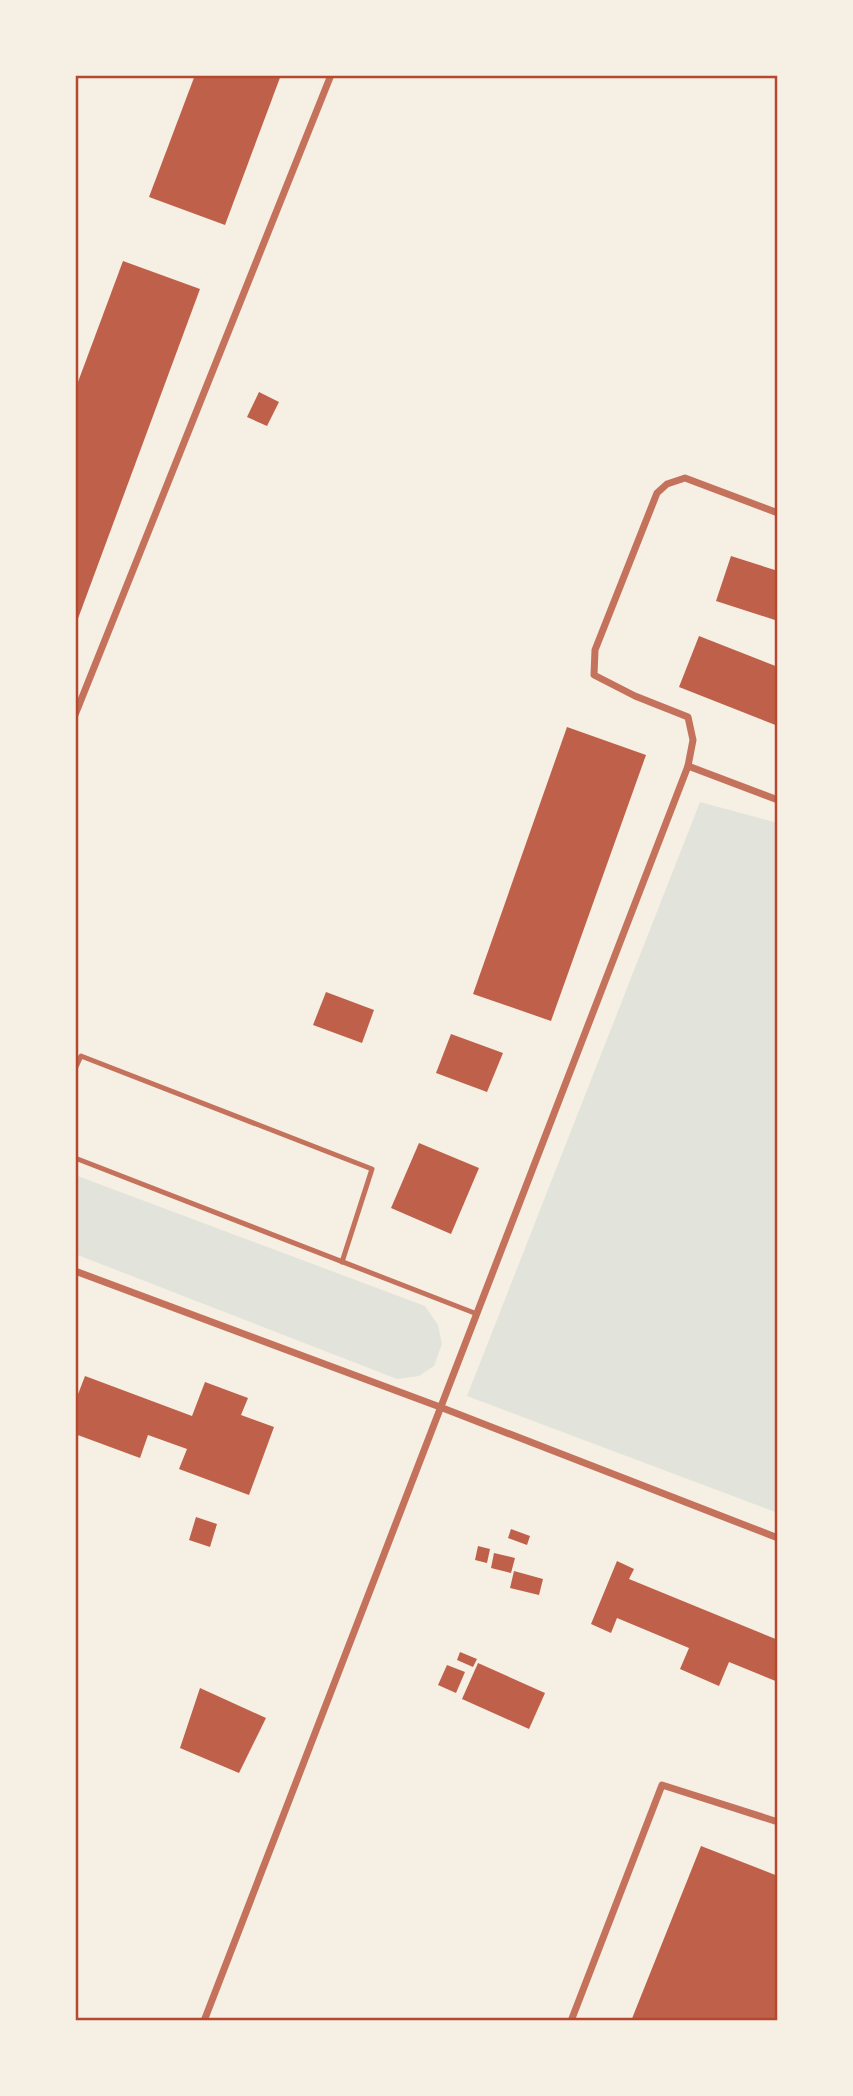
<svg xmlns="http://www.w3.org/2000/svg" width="853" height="2096" font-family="'DejaVu Sans',sans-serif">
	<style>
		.green { fill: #e2e4dc }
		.building { fill: #bf614a }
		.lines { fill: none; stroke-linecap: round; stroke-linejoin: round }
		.service { stroke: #c5725c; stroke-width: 5 }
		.minor { stroke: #c5725c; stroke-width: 7 }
		.neatline { fill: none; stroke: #b5482f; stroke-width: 2.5 }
	</style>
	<rect width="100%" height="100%" fill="#f6efe4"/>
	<g class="green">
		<path d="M700,802L778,823V1513L467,1396Z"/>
		<path d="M75,1175L425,1306L438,1325L442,1344L434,1366L419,1376L397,1379L75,1254Z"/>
	</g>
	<g class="building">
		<path d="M195,75H281L225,225L149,197Z"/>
		<path d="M123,261L200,289L76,624L75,390Z"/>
		<path d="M259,392L279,402L267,426L247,417Z"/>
		<path d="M731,556L778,571V621L716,601Z"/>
		<path d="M699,636L778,667V726L679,687Z"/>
		<path d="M567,727L646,755L551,1021L473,994Z"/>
		<path d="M326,992L374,1010L362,1043L313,1025Z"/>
		<path d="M451,1034L503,1053L487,1092L436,1073Z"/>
		<path d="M419,1143L479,1168L451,1234L391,1208Z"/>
		<path d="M85,1376L192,1416L205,1382L248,1398L241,1415L274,1427L249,1495L179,1469L187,1449L148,1435L140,1458L75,1434V1402Z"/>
		<path d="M196,1517L217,1524L210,1547L189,1540Z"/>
		<path d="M511,1529L530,1536L527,1545L508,1538Z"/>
		<path d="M478,1546L490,1549L487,1563L475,1560Z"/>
		<path d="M494,1553L515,1558L511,1573L491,1568Z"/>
		<path d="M617,1561L634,1569L629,1579L778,1640V1682L729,1662L719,1686L680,1669L689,1648L617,1618L611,1633L591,1624Z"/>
		<path d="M514,1571L543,1579L539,1595L510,1588Z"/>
		<path d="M460,1652L477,1659L473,1667L457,1660Z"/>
		<path d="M478,1663L545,1693L529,1729L462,1699Z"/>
		<path d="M447,1665L465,1672L456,1693L438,1685Z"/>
		<path d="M200,1688L266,1718L239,1773L180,1748Z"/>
		<path d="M701,1846L778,1876V2021H631Z"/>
	</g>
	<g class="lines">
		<g class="service">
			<path d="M75,1069L81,1056L372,1169L342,1262"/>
			<path d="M75,1158L477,1314"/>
		</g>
		<g class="minor">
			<path d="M75,715L331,75"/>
			<path d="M688,766L778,800"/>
			<path d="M75,1271L440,1407L778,1538"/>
			<path d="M204,2021L688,766L693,740L688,717L635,696L594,675L595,650L657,493L667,484L685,478L778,513"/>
			<path d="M571,2021L662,1785L778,1822"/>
		</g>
	</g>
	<rect width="853" height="2096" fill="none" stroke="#f6efe4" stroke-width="154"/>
	<rect x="77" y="77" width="699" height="1942" class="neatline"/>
</svg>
